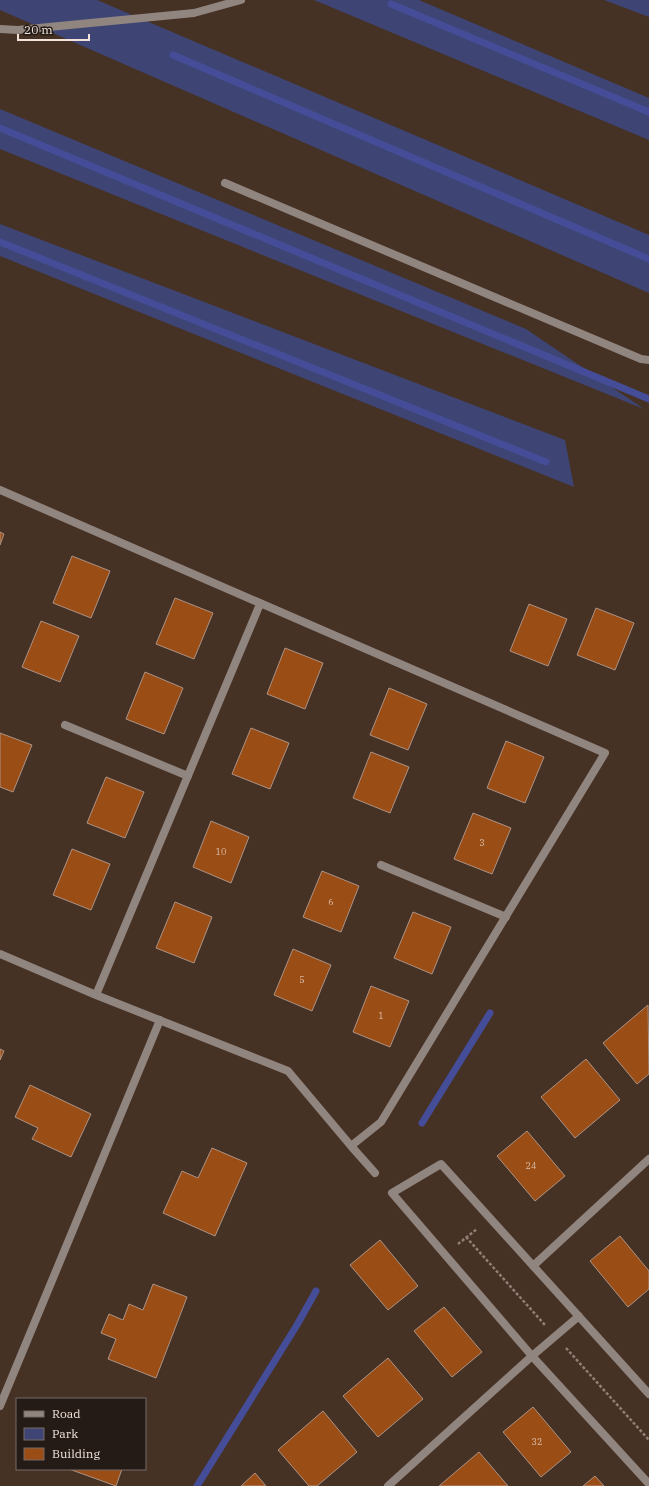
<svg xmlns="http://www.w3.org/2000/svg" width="649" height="1486" viewBox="0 0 649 1486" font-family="'IBM Plex Serif',serif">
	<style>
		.green { fill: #3e4574 }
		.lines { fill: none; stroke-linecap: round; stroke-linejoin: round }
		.stream { stroke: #454d98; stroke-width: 7 }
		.building { fill: #9a4d15; stroke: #ad9385 }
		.path { stroke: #917f75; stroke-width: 2.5; stroke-dasharray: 3 2; stroke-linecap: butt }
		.lane { stroke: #90857f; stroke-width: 8 }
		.street { stroke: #90857f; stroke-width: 8 }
		.labels { text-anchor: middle; stroke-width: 3; stroke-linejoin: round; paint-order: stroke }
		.number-label { font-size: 9px; fill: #dcbeaa }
	</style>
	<rect width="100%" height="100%" fill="#463125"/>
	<path class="green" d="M0,0H97L649,235V293L0,10Z
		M314,0H419L649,98V140Z
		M604,0H649V17Z
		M0,109L526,329L644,409L0,149Z
		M0,224L565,440L574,487L0,256Z"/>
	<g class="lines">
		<path class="stream" d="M391,4L649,112
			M173,55L649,259
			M0,128L649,399
			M0,242L546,462
			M422,1123L490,1013
			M197,1486L297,1325L316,1291"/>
	</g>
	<path class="building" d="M0,532L4,534L0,545Z
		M72,556L110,571L91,618L53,603Z
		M175,598L213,613L194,659L156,644Z
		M529,604L567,619L548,666L510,651Z
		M596,608L634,623L615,670L577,655Z
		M41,621L79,636L60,682L22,667Z
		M285,648L323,663L305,709L267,694Z
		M145,672L183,688L164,734L126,719Z
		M389,688L427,704L408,750L370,735Z
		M251,728L289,743L270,789L232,774Z
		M0,733L32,745L13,792L0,787Z
		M506,741L544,757L525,803L487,788Z
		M371,752L409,767L390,813L353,798Z
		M106,777L144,792L125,838L87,823Z
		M473,813L511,828L492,874L454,859Z
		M211,821L249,837L231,883L193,867Z
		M72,849L110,864L91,910L53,895Z
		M322,871L359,886L341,932L303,917Z
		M175,902L212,917L194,963L156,948Z
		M413,912L451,927L432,974L394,958Z
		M293,949L331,965L312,1011L274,995Z
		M371,986L409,1001L390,1047L353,1032Z
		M648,1005L649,1074L637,1084L603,1043Z
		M0,1049L4,1051L0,1060Z
		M586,1059L620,1100L575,1138L541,1097Z
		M30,1085L91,1114L71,1157L32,1139L38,1128L15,1117Z
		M527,1131L565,1176L535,1201L497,1156Z
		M212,1148L247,1163L215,1236L163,1213L182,1171L198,1178Z
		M620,1236L649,1271V1289L628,1307L590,1261Z
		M380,1240L418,1286L388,1310L350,1265Z
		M153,1284L187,1297L156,1378L108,1359L116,1339L101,1333L109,1314L123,1320L129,1304L143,1310Z
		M444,1307L482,1352L452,1377L414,1331Z
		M388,1358L423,1399L378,1437L343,1396Z
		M533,1407L571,1452L541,1477L503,1432Z
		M323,1411L357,1452L317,1486H309L278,1450Z
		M479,1452L508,1486H439Z
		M69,1469H122L116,1486Z
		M255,1473L266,1486H241Z
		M595,1476L604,1486H583Z"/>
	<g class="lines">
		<path class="path" d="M466,1237L545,1325
			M458,1244L477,1229
			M566,1348L649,1440"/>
		<path class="lane" d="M225,183L641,359L649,360
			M65,725L188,776
			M381,865L506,917"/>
		<path class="street" d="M0,29L18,30L194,13L241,0
			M0,490L605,753L381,1122L351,1146
			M0,954L96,995L288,1071L351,1146L375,1173
			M96,995L260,604
			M533,1266L649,1159
			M649,1394L441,1164L392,1193L532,1356L649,1484
			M0,1406L160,1020
			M388,1486L532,1356L579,1316"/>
	</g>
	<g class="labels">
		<g class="number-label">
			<text x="482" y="846">3</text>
			<text x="221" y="855">10</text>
			<text x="331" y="905">6</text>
			<text x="302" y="983">5</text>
			<text x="381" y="1019">1</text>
			<text x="531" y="1169">24</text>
			<text x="537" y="1445">32</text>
		</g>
	</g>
	<rect x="16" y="1398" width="130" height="72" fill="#251b16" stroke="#776b65"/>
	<rect x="24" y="1411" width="20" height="6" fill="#90857f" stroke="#776b65"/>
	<text x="52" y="1418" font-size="12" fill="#f2e4dc">Road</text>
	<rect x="24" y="1428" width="20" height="12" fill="#3e4574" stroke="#776b65"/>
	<text x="52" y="1438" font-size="12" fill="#f2e4dc">Park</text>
	<rect x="24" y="1448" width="20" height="12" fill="#9a4d15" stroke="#776b65"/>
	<text x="52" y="1458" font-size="12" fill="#f2e4dc">Building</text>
	<path d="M18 34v6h71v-6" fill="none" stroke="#f2e4dc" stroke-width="2"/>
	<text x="24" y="34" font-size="12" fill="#f2e4dc" stroke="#251b16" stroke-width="3" paint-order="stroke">20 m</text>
</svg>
